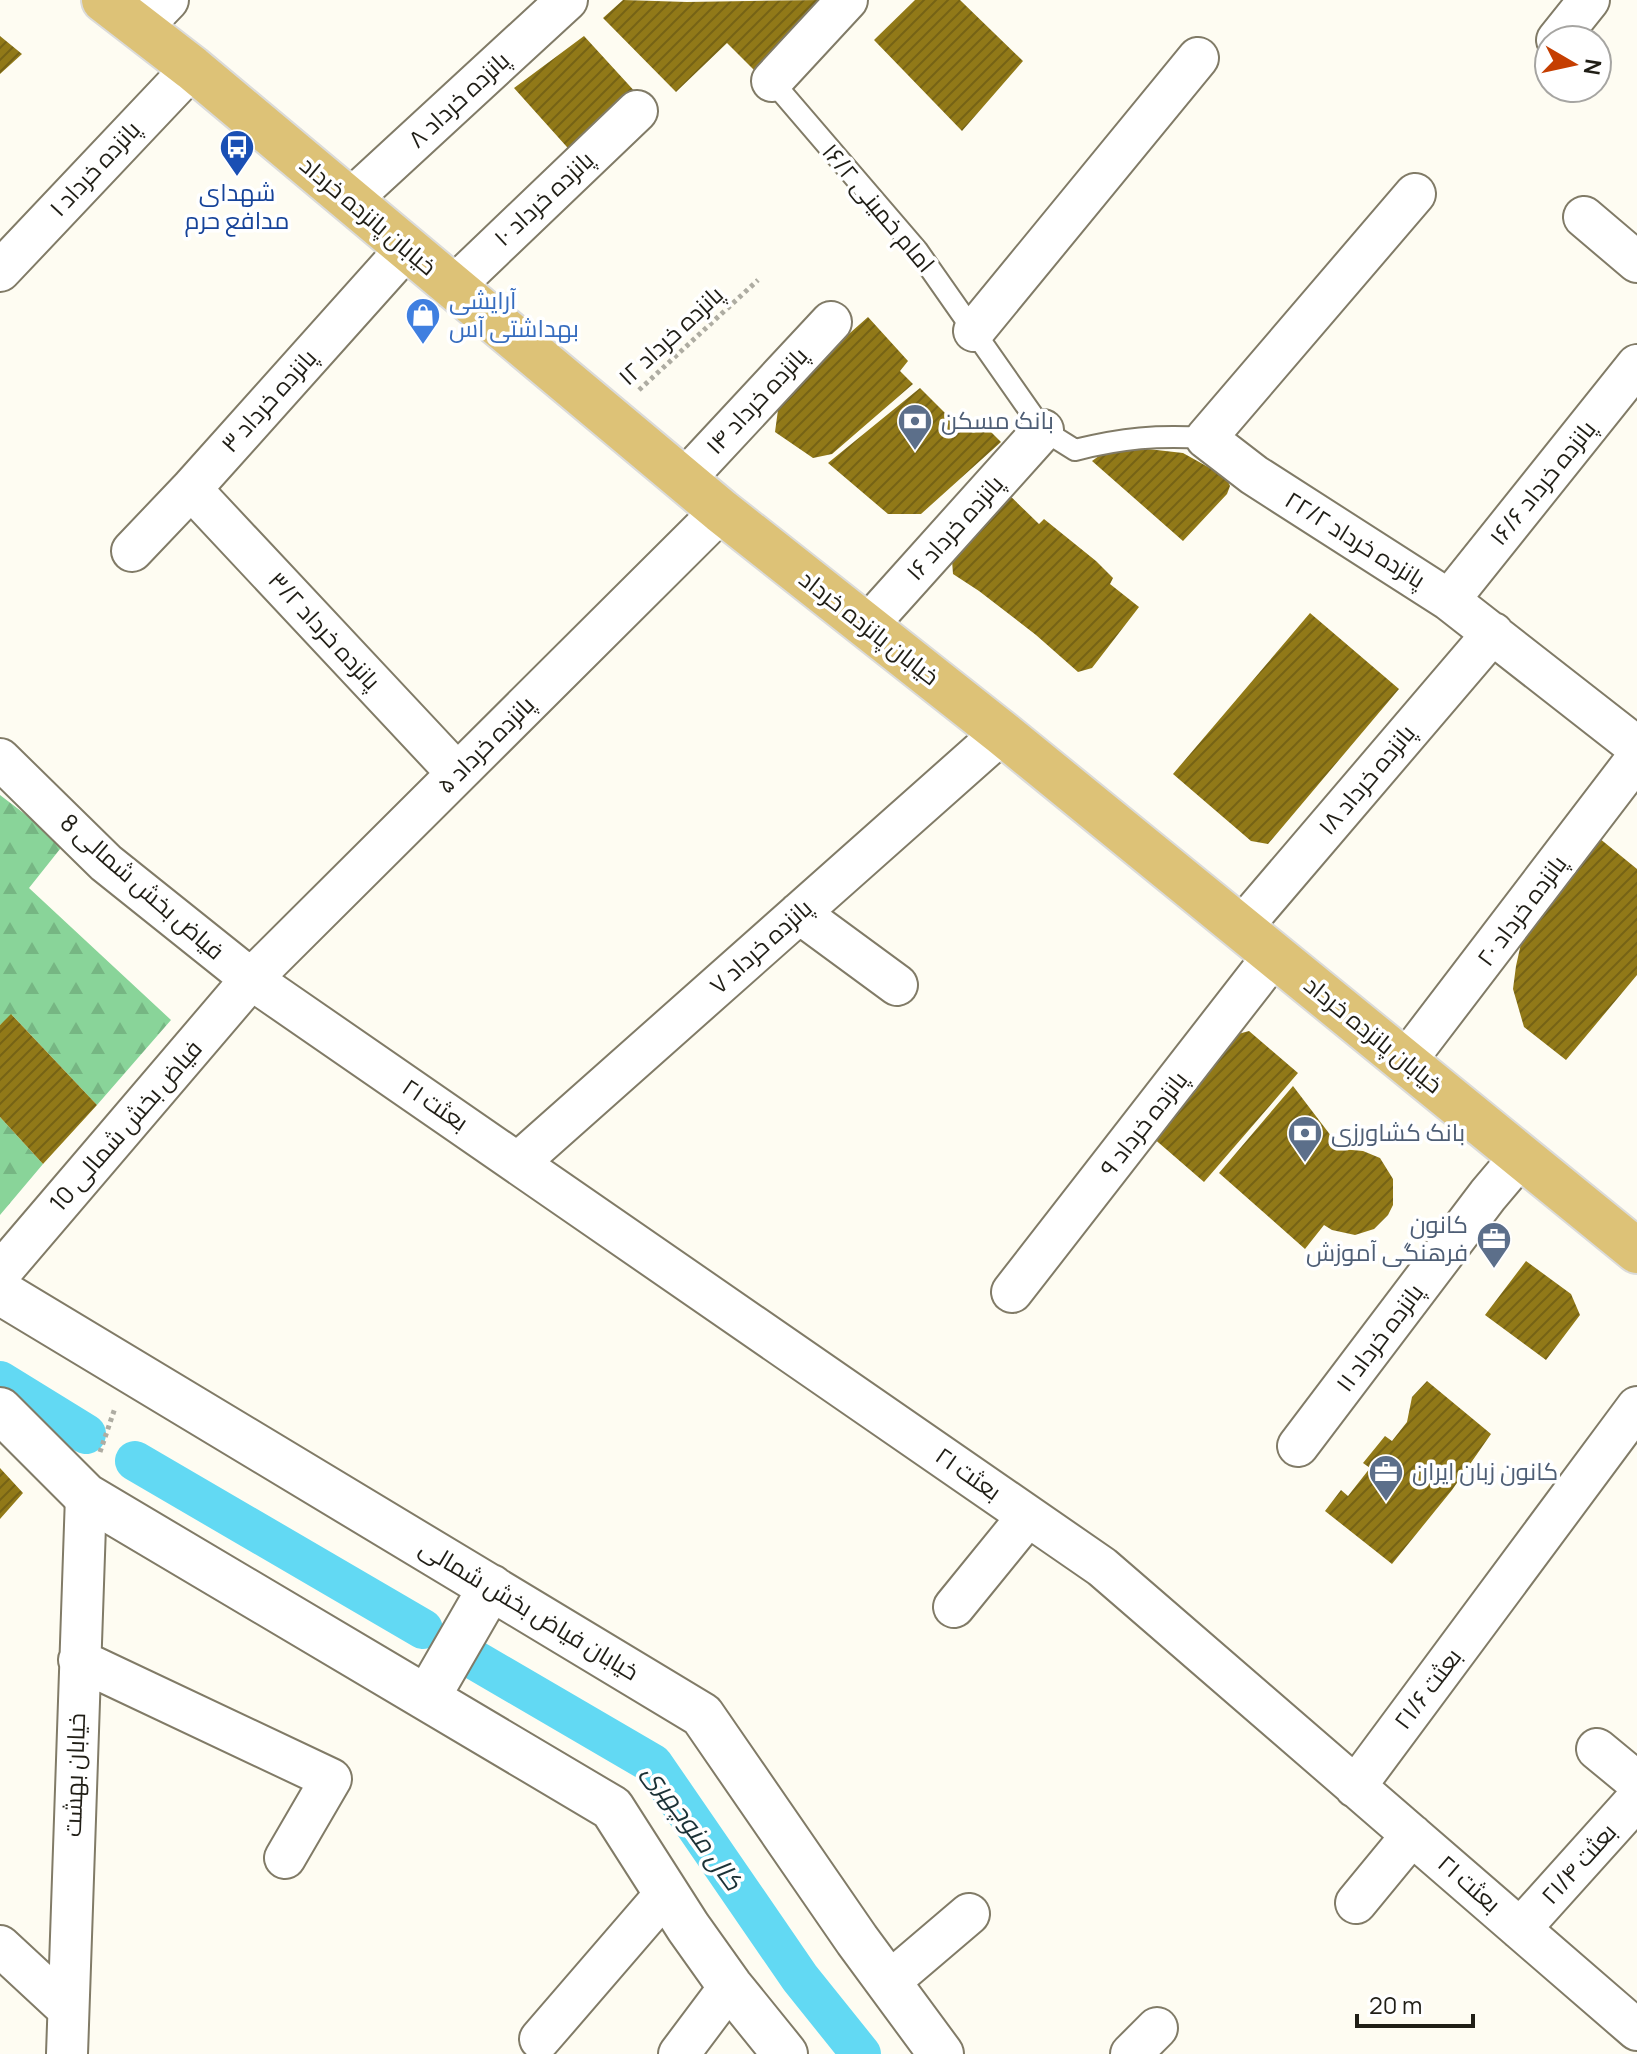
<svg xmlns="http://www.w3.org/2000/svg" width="1637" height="2054" viewBox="0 0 1637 2054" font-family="Manrope,Cairo,sans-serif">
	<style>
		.forest { fill: url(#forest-firs) }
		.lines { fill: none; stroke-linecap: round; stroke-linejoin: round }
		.canal { stroke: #62d9f3; stroke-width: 40 }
		.building { fill: url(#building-hatch) }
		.service-casing { stroke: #817b67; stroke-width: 24 }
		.minor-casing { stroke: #817b67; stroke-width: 44 }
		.tertiary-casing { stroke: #817b67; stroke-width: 48 }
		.primary-casing { stroke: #dbdbda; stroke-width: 48 }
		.path { stroke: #aeaca2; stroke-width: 5; stroke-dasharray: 4 4; stroke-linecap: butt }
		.service { stroke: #fff; stroke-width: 20 }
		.minor { stroke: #fff; stroke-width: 40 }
		.tertiary { stroke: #fff; stroke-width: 44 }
		.primary { stroke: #ddc277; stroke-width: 44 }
		.labels { text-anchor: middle; stroke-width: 7; stroke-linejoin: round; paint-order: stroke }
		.street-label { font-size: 24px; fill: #201e16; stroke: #fff }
		.transit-label { font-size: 24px; fill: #164399; stroke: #fff }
		.shop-label { font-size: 24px; fill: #366cbe; stroke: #fff; text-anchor: start }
		.service-label { font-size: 24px; fill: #4e5e75; stroke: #fff; text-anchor: start }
		.water-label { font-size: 26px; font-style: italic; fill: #1c3237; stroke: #fff }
	</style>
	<defs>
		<pattern id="forest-firs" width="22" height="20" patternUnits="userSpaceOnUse" patternTransform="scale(2)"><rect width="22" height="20" fill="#89d499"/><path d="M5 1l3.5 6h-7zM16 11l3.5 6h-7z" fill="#76b683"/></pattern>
		<pattern id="building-hatch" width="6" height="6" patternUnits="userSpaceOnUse" patternTransform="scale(2)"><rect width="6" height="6" fill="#917918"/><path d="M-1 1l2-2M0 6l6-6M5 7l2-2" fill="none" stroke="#766315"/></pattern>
	</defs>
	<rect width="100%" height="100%" fill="#fefcf2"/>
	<path class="forest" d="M0,795L64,844L29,888L171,1020L97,1105L12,1015L0,1025Z
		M0,1117L43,1164L0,1215Z"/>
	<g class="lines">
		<path class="canal" d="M0,1381L86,1434
			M135,1461L423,1629
			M473,1659L653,1764L800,1978L861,2054"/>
	</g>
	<path class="building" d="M623,0L687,2L819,0L754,70L727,43L676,92L603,18Z
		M915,0H960L1023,61L962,131L874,40Z
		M0,36L22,54L0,74Z
		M584,36L638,95L575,156L514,88Z
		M868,317L908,361L900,371L913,384L832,454L813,458L775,432L780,395Z
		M920,388L962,430L976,417L1001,442L921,514H888L828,463Z
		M1130,447L1183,453L1226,477L1230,486L1227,494L1183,541L1092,461L1103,453Z
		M1005,491L1039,524L1044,519L1096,561L1113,578L1110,584L1139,607L1092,668L1078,672L1036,635L979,591L953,574L951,547Z
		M1310,613L1399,689L1268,844L1251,841L1173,774Z
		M1599,838L1637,869V975L1566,1060L1524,1027L1513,989L1516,966L1522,939Z
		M11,1014L97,1105L43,1164L0,1117V1025Z
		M1249,1031L1298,1073L1204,1182L1144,1130L1213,1041Z
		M1293,1086L1341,1149L1363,1151L1380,1158L1393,1179V1205L1388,1215L1374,1229L1355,1235L1332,1230L1324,1225L1305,1249L1219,1173Z
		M1526,1261L1571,1294L1580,1315L1546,1360L1485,1315Z
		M1427,1381L1491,1434L1452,1490L1392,1564L1325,1511L1341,1490L1348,1496L1370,1468L1363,1463L1385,1436L1392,1441L1407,1422L1412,1397Z
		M0,1468L23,1493L0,1519Z"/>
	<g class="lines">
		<g class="service-casing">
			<path id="service" d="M772,81L917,250L1043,430L1075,450C1123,438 1157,435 1206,438"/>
		</g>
		<g class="minor-casing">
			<path id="minor" d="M140,29L168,0
				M1557,40L1589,0
				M772,81L847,0
				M1415,194L1206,438L1254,475L1449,600L1637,747
				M350,200L567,0
				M1584,217L1637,262
				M0,271L192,68
				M452,288L637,111
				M974,331L1198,58
				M684,480L831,322
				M191,489L457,773
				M132,551L191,489L406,249
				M1449,600L1637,365
				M867,626L1043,430
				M0,759L106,863L251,979L1102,1567L1637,2030
				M799,913L897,985
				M1241,928L1493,633
				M1405,1062L1637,758
				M519,1162L1002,733
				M0,1273L251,979L721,511
				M1012,1292L1274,955
				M1298,1446L1488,1195L1521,1156
				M954,1607L1028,1516
				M79,1660L331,1779L285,1858
				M1597,1749L1637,1782
				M1355,1787L1637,1407
				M1356,1903L1412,1835
				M1520,1929L1637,1799
				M0,1946L68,2009
				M888,1983L969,1914
				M540,2039L666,1893
				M67,2054L86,1496
				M679,2054L730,1986
				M1131,2054L1157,2028"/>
		</g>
		<g class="tertiary-casing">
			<path id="tertiary" d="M0,1292L702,1715L857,1940L941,2054
				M0,1410L86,1496L612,1808L688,1927L730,1986L785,2054
				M427,1698L491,1587"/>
		</g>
		<g class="primary-casing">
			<path id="primary" d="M104,0L192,68L721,511L1002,733L1637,1251"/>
		</g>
		<path class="path" d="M639,390L758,280
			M100,1452L115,1408"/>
		<use href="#service" class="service"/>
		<use href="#minor" class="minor"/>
		<use href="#tertiary" class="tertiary"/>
		<use href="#primary" class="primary"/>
	</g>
	<defs>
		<g id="bus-pin" transform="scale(1.8)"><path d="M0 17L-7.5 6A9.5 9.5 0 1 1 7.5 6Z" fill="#1a4fb4" stroke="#fff"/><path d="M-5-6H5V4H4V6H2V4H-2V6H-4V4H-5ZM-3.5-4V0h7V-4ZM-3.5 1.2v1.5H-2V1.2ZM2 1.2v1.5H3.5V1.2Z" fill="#fff"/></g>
		<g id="shop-pin" transform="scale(1.8)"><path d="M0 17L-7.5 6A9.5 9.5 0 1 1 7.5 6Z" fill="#3f7fe0" stroke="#fff"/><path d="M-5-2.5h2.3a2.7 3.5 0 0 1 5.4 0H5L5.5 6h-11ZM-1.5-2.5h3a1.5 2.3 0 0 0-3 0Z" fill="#fff"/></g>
		<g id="bank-pin" transform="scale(1.8)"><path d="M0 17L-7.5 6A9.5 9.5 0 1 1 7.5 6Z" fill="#5c6f8a" stroke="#fff"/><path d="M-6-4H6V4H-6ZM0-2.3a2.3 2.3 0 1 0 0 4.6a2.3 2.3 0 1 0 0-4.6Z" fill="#fff"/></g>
		<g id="office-pin" transform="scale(1.8)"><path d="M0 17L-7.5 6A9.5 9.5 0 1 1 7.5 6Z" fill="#5c6f8a" stroke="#fff"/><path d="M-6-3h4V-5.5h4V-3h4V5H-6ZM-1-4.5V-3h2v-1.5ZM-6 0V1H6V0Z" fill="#fff"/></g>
	</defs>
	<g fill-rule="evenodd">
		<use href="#bus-pin" x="237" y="147"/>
		<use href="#shop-pin" x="423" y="315"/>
		<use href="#bank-pin" x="915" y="421"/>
		<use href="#bank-pin" x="1305" y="1133"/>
		<use href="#office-pin" x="1494" y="1239"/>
		<use href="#office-pin" x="1386" y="1472"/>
	</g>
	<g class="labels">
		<g class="street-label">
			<text transform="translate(459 100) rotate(-43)" y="8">پانزده خرداد ۸</text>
			<text transform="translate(95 169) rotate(-47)" y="8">پانزده خرداد ۱</text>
			<text transform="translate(544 199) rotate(-43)" y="8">پانزده خرداد ۱۰</text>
			<text transform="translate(878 208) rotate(50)" y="8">امام خمینی ۱۶/۲</text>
			<text transform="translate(368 216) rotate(40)" y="8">خیابان پانزده خرداد</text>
			<text transform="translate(671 336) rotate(-43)" y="8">پانزده خرداد ۱۲</text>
			<text transform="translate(269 401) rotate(-48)" y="8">پانزده خرداد ۳</text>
			<text transform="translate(757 401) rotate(-47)" y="8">پانزده خرداد ۱۴</text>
			<text transform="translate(1543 483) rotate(-51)" y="8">پانزده خرداد ۱۶/۶</text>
			<text transform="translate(955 528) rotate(-48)" y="8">پانزده خرداد ۱۶</text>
			<text transform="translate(1355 540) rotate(32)" y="8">پانزده خرداد ۲۲/۲</text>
			<text transform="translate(869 628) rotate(38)" y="8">خیابان پانزده خرداد</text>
			<text transform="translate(324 631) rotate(47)" y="8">پانزده خرداد ۳/۲</text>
			<text transform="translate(486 745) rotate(-45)" y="8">پانزده خرداد ۵</text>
			<text transform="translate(1367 780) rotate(-50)" y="8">پانزده خرداد ۱۸</text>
			<text transform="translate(142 887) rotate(41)" y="8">فیاض بخش شمالی 8</text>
			<text transform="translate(1522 911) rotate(-53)" y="8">پانزده خرداد ۲۰</text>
			<text transform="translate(761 947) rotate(-42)" y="8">پانزده خرداد ۷</text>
			<text transform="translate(1373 1035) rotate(39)" y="8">خیابان پانزده خرداد</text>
			<text transform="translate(435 1105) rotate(34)" y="8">بعثت ۲۱</text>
			<text transform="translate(1144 1124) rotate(-52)" y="8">پانزده خرداد ۹</text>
			<text transform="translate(126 1126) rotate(-49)" y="8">فیاض بخش شمالی 10</text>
			<text transform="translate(1380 1338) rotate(-53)" y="8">پانزده خرداد ۱۱</text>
			<text transform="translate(968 1474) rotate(35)" y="8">بعثت ۲۱</text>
			<text transform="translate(529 1610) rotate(31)" y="8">خیابان فیاض بخش شمالی</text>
			<text transform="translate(1428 1689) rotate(-53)" y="8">بعثت ۲۱/۶</text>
			<text transform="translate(75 1775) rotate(-88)" y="8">خیابان بهشت</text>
			<text transform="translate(1579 1864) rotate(-48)" y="8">بعثت ۲۱/۴</text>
			<text transform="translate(1469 1884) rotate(41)" y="8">بعثت ۲۱</text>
		</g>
		<g class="transit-label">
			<text x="237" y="201">شهدای<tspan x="237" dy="28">مدافع حرم</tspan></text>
		</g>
		<g class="shop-label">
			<text x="449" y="309">آرایشی<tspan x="449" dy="28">بهداشتی آس</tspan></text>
		</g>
		<g class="service-label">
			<text x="941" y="429">بانک مسکن</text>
			<text x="1331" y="1141">بانک کشاورزی</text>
			<text x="1468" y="1233" text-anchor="end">کانون<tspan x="1468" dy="28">فرهنگی آموزش</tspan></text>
			<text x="1412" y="1480">کانون زبان ایران</text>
		</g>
		<g class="water-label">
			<text transform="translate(693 1827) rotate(54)" y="9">کال منوچهری</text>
		</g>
	</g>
	<g transform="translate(1573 64) rotate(99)"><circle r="38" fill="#ffffff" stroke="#a6a5a2" stroke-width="2"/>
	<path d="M0-6L14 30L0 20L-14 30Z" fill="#c53e01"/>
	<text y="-12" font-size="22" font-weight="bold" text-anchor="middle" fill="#201e16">N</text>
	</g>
	<path d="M1357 2014v12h116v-12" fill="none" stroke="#201e16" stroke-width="4"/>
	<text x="1369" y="2014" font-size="24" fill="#201e16" stroke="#ffffff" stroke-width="6" paint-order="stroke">20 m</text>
</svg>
